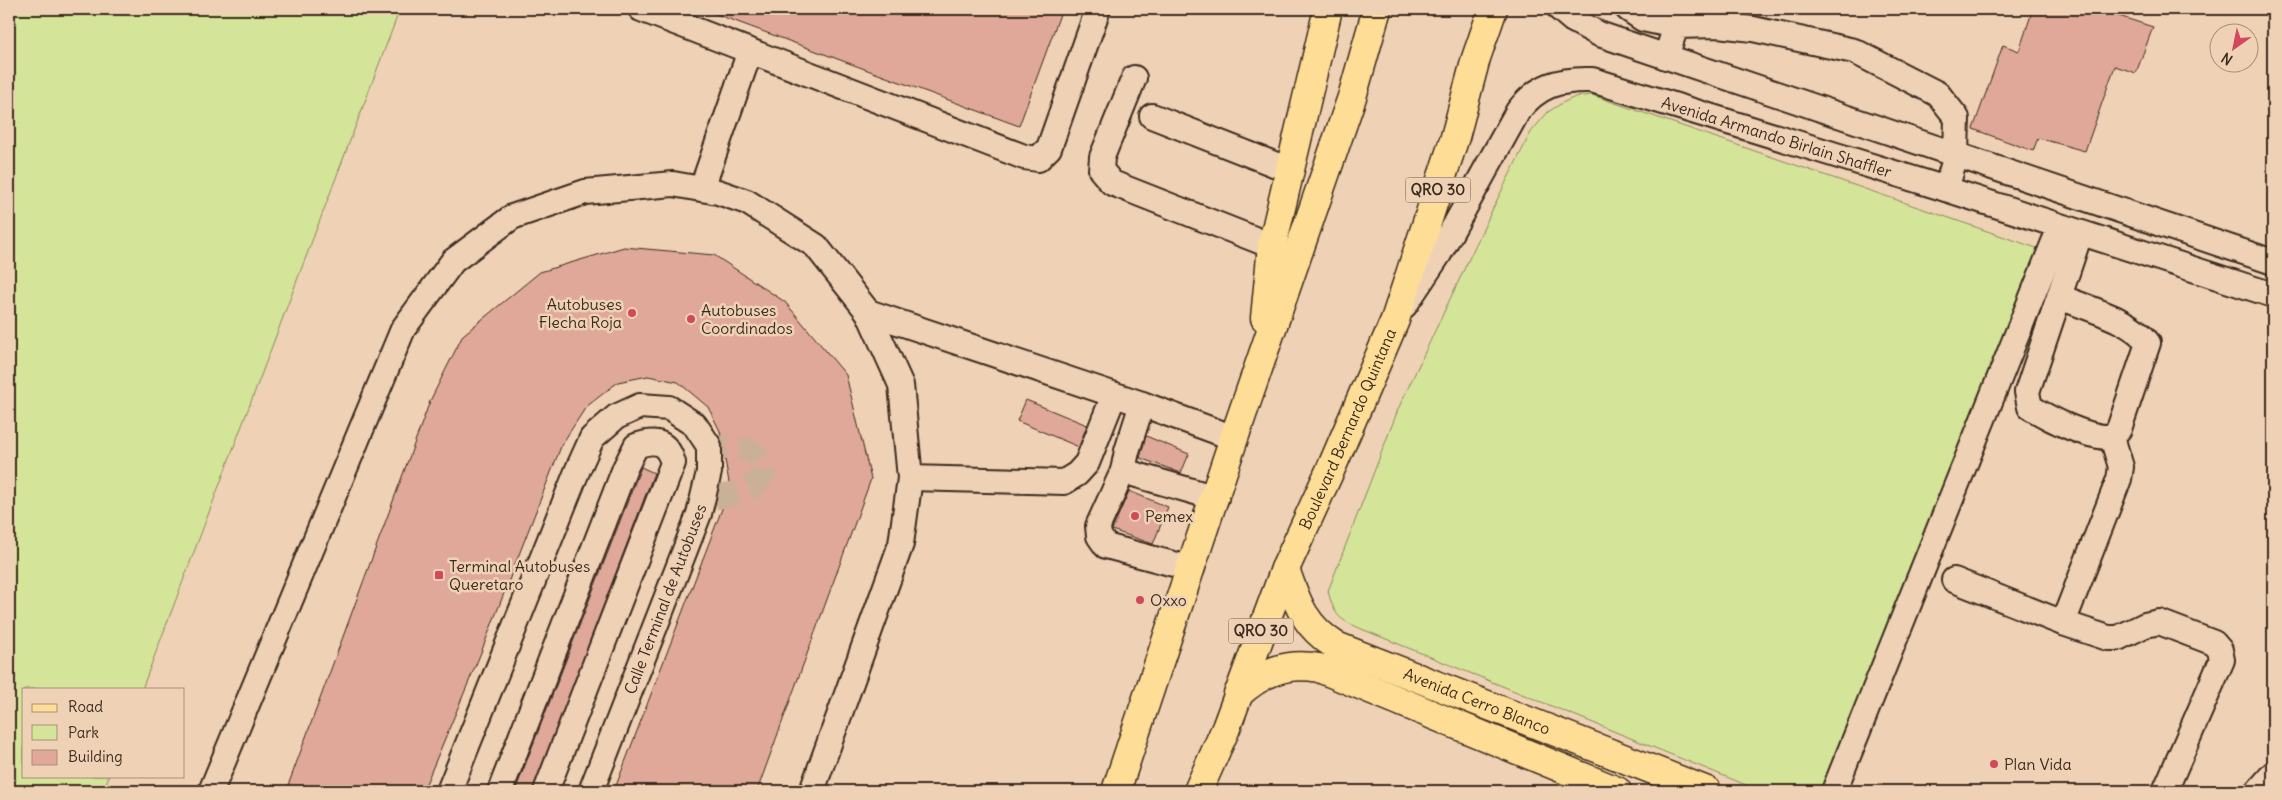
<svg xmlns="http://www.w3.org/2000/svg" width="2282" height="800" viewBox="0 0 2282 800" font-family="Delius,sans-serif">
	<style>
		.green { fill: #d4e498; stroke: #88875b }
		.building { fill: #dfa898; stroke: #3b2a1e }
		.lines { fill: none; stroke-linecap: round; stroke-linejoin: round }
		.minor-tunnel { stroke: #cbb098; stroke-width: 24; stroke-dasharray: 24 12; stroke-linecap: butt }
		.minor-casing { stroke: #3b2a1e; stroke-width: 28 }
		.major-casing { stroke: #3b2a1e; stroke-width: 31 }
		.highway-casing { stroke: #3b2a1e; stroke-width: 31 }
		.minor { stroke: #efd2b6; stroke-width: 24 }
		.major { stroke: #fedd96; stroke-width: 28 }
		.highway { stroke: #fedd96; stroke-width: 28 }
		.poi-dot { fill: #d1495b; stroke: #efd2b6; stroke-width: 2 }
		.labels { text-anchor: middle; stroke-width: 5; stroke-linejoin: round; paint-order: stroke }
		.shield { fill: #efd2b6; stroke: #715c4c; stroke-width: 1 }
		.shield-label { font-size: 15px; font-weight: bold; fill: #3b2a1e }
		.street-label { font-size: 16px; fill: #3b2a1e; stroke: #efd2b6 }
		.poi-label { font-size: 16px; fill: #3b2a1e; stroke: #efd2b6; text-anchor: start }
	</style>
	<rect width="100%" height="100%" fill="#efd2b6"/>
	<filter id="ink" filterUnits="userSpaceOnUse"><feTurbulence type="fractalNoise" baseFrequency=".02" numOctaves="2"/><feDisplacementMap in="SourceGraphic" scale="10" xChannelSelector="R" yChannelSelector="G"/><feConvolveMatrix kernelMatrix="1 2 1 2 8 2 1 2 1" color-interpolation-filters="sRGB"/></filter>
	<g filter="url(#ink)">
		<path class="green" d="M9,9H400L142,689H24V776H109L103,791H9Z
			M1592,95L2051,253L1820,791H1761L1364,630C1339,619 1335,618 1328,591L1399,407L1495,204L1531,132L1548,112L1562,103L1575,97Z"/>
		<path class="building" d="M706,9H1062L1019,126L705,10Z
			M2033,9H2097L2153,27L2136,73L2115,66L2085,151L2038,138L2033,151L1973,129L2003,45L2019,51Z
			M624,247L714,255L785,302L846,375L871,479L757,791H614L730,488L720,431L708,407L678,382L648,376L618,382L586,407L562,444L480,655L423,791H286L430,401L463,335L540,272Z
			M1026,400L1087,425L1079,447L1017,421Z
			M1146,436L1189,454L1181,473L1140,458Z
			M641,467L654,473L533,791H515Z
			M1129,491L1168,507L1153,544L1112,530Z"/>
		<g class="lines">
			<path class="minor-tunnel" d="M714,498C737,491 750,495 764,473C756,442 742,451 717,447"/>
			<g class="minor-casing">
				<g id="minor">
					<path d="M641,9L1024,157L1038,159L1049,148L1098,9"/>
					<path d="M1560,9L1573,20L1599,34L2273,262"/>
					<path d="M1628,9L1643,19L1676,26L1681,9"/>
					<path d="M1666,57L1676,26L1718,25L1753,29L1854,51L1938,94L1957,118L1956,156L1946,189"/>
					<path d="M1134,78L1102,157L1101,170L1112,183L1272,246"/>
					<path d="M1152,116L1289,170"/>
					<path d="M702,188L750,51"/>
					<path d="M2060,297C2086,308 2133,320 2148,343L2119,429L2112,437C2089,439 2050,419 2030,407L2027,392L2080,234"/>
					<path id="s1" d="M1405,305L1439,254L1518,111C1538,85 1559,79 1592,80L1946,189L2273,295"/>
					<path d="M868,312L1142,404"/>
					<path d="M1123,471L1098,526L1099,536L1106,546L1192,569"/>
					<path d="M910,478L1064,482L1077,474L1087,463L1114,395"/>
					<path d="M1216,498L1123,471L1127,451L1142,404L1234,438"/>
					<path d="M1954,580L2063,623L2119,479L2121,467L2112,437"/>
					<path d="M2063,623L2108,638H2118L2145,625L2159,622L2214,643L2220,650L2222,660L2165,791"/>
					<path d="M211,791L403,329L453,261L512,217L585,192L673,184L718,192L747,202L816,246L868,312L901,385L910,478L901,544L812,791"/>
					<path d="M449,791L578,469L592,438L616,417L640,406L669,408L695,425L709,446V472L699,514L591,791"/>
					<path d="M500,791L625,468L636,446C655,439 667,441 673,463L546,791"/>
					<path d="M1834,791L2060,227"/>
					<path d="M2258,791L2273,774"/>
				</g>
			</g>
			<g class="major-casing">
				<g id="major">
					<path id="s2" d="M1285,569C1297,603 1304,626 1336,646L1707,791"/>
					<path d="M1238,694C1263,672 1286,662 1319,668L1617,791"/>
				</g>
			</g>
			<g class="highway-casing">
				<g id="highway">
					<path d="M1265,318L1272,246L1328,9"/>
					<path d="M1116,791L1234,438L1352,97L1377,9"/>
					<path id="s3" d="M1198,791L1226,728L1285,569L1333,464L1395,320L1455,137L1476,58L1493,9"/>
				</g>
			</g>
			<use href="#minor" class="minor"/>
			<use href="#major" class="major"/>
			<use href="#highway" class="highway"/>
		</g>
	</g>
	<g class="poi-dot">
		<circle cx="632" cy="313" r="5"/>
		<circle cx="691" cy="319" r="5"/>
		<circle cx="1135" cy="516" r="5"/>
		<rect x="434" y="570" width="10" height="10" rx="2.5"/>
		<circle cx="1140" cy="600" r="5"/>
		<circle cx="1994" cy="764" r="5"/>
	</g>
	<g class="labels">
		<g class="shield">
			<rect x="1405.5" y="177.5" width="65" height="25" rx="4"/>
			<rect x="1228.5" y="618.5" width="65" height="25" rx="4"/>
		</g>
		<g class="shield-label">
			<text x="1438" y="195">QRO 30</text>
			<text x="1261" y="636">QRO 30</text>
		</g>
		<g class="street-label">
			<text dy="6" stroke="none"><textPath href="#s1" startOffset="502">Avenida Armando Birlain Shaffler</textPath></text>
			<text dy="6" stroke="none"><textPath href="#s3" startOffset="392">Boulevard Bernardo Quintana</textPath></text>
			<text transform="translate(665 599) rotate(-69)" y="6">Calle Terminal de Autobuses</text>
			<text dy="6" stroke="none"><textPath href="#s2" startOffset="246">Avenida Cerro Blanco</textPath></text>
		</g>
		<g class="poi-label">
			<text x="622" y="310" text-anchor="end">Autobuses<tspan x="622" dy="18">Flecha Roja</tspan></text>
			<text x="701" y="316">Autobuses<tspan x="701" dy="18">Coordinados</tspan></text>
			<text x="1145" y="522">Pemex</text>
			<text x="449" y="572">Terminal Autobuses<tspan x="449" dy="18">Queretaro</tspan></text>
			<text x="1150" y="606">Oxxo</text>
			<text x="2004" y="770">Plan Vida</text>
		</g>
	</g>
	<rect width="2282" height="800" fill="none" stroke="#efd2b6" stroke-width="30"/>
	<rect x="15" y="15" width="2252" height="770" fill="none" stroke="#3b2a1e" stroke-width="2" filter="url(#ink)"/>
	<rect x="22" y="688" width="162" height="90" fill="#efd2b6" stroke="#a78f79"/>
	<rect x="32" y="704" width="25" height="8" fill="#fedd96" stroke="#a78f79"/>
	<text x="68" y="712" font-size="15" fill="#3b2a1e">Road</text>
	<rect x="32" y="725" width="25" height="15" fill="#d4e498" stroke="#a78f79"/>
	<text x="68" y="738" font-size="15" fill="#3b2a1e">Park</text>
	<rect x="32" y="750" width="25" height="15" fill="#dfa898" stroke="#a78f79"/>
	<text x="68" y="762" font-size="15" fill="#3b2a1e">Building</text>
	<g transform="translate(2234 48) rotate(213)"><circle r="24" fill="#efd2b6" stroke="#a78f79"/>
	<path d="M0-4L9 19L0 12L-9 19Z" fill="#d1495b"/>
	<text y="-8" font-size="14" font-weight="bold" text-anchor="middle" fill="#3b2a1e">N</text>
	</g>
</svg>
